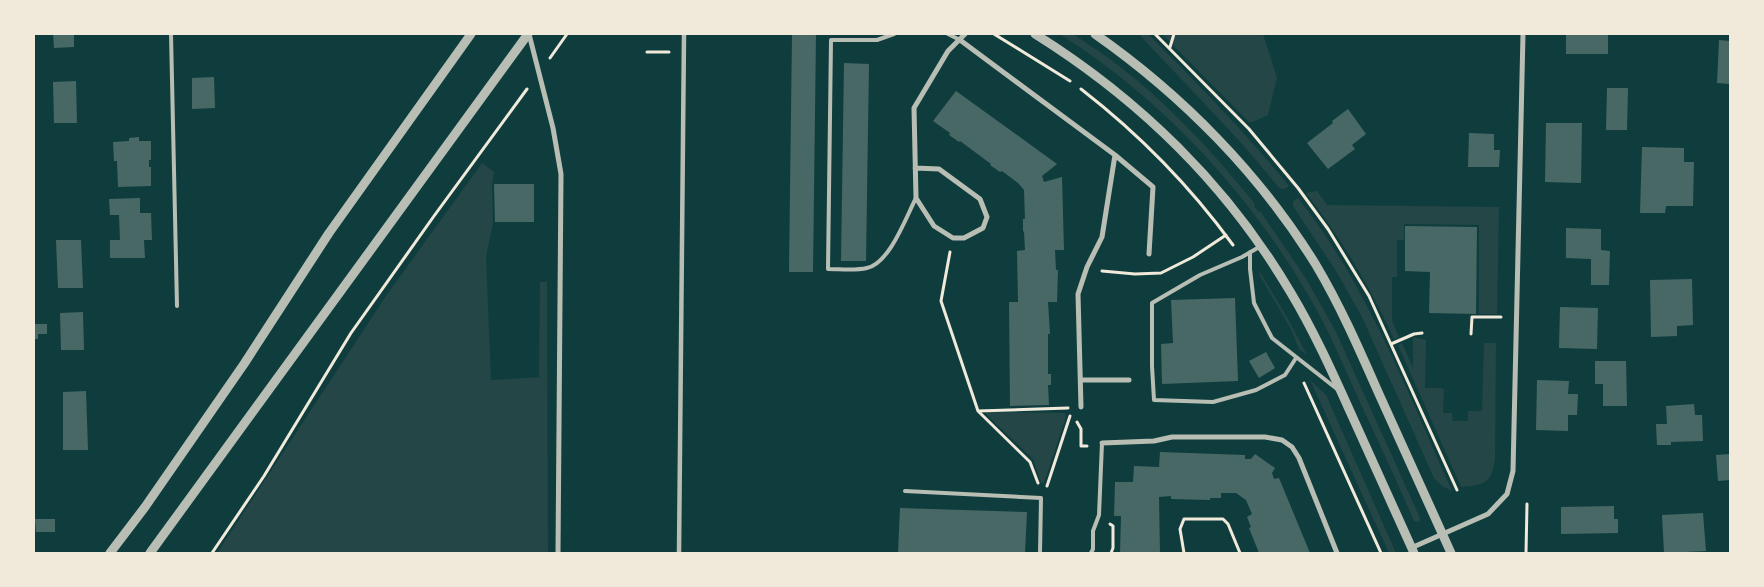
<svg xmlns="http://www.w3.org/2000/svg" width="1764" height="587" viewBox="0 0 1764 587" font-family="Rubik,sans-serif">
	<style>
		.green { fill: #244646 }
		.building { fill: #486865 }
		.lines { fill: none; stroke-linecap: round; stroke-linejoin: round }
		.path { stroke: #f1e9da; stroke-width: 3 }
		.service { stroke: #b8beb3; stroke-width: 4 }
		.pedestrian { stroke: #b8beb3; stroke-width: 4.5 }
		.minor { stroke: #b8beb3; stroke-width: 5 }
		.tertiary { stroke: #b8beb3; stroke-width: 9 }
	</style>
	<rect width="100%" height="100%" fill="#0f3d3e"/>
	<path class="green" d="M1060,34C1063,34 1068,33 1071,34C1079,36 1089,46 1097,50C1158,92 1209,147 1255,204L1254,206L1258,212L1260,211L1305,277L1336,332L1420,518L1419,522L1414,521C1398,484 1381,447 1364,411C1345,369 1328,327 1304,288C1243,186 1160,98 1060,34Z
		M1139,34H1148C1197,83 1245,132 1289,186L1284,189L1279,188C1236,133 1185,85 1139,34Z
		M1162,34H1263L1277,78L1268,115L1250,123Z
		M482,163L494,172L492,185L493,223L486,256L491,380L543,377H539L540,282H547L548,553H217L386,296Z
		M1317,191L1327,205L1499,207L1497,314H1479V225L1404,224V240H1397V277H1392V320L1399,338L1394,339C1370,287 1342,239 1306,193Z
		M1298,198C1367,285 1407,391 1452,491L1442,486L1434,478L1362,317L1336,271L1293,206V201Z
		M1260,272L1288,319L1307,355L1299,349L1291,329L1260,276Z
		M1413,337L1426,340L1425,388H1441L1444,390L1443,413H1452L1453,421H1468V411H1482L1484,343H1496L1495,458C1492,483 1485,485 1461,487L1398,345L1402,343L1413,368Z
		M1310,380L1326,395L1396,553H1389Z
		M987,412L1065,413L1066,417L1044,483H1041L1033,459L986,414Z"/>
	<path class="building" d="M53,34H74V47L54,48Z
		M792,34H816L813,272H789Z
		M1566,34H1608V54H1566Z
		M1719,40L1730,41V84L1717,83Z
		M844,63L869,64L866,261H841Z
		M214,77L215,108L192,109V78Z
		M76,81L77,123H54L53,82Z
		M1607,88H1628L1627,130H1606Z
		M956,91L1057,164L1042,176L1044,182L1062,177L1064,250H1055L1056,270H1058L1057,302H1048L1050,334H1048V374H1051V385H1048L1049,405L1010,406L1009,302H1018L1017,251L1025,250L1024,232L1023,231V219H1025L1024,190L1018,183L1002,171L1000,172L990,165L991,164L960,141L959,142L949,135L950,133L933,121Z
		M1348,109L1366,134L1352,145L1355,149L1328,169L1307,143L1333,123L1332,121Z
		M1546,123H1582L1581,183L1545,182Z
		M1469,133L1494,134V150H1500L1499,167H1468Z
		M139,137V141H151V160H149V167H151V186L118,187L117,161H114L113,142L129,141V138Z
		M1642,147L1684,148V162H1694L1693,206H1666L1665,213H1640Z
		M494,184H534V222H495Z
		M140,198V213H151L152,240H144L145,258H110V240H120L119,215H110L109,199Z
		M1405,226L1477,227L1476,314L1429,313L1430,272L1405,271Z
		M1566,228L1601,229V250L1610,251L1609,285H1591V259L1566,258Z
		M56,240H81L83,288H58Z
		M1692,279L1693,325L1677,326V336L1651,337L1650,280Z
		M1235,298L1238,381L1162,384L1161,344L1173,343L1171,300Z
		M1560,307L1598,308L1597,349L1559,348Z
		M83,312L84,350H61L60,313Z
		M34,324H47V334H38V339H34Z
		M1266,352L1275,368L1259,378L1249,361Z
		M1595,361H1626L1627,406H1603V384H1595Z
		M1537,380L1569,381L1568,394H1578L1577,415H1568V431L1536,430Z
		M86,391L88,450H63V392Z
		M1694,404L1695,415H1702L1703,441L1671,442V445H1657L1656,424H1667L1666,406Z
		M1160,452L1245,455V459H1251L1255,454L1275,468L1272,473L1274,479L1279,478L1310,553H1259L1249,528L1251,527L1247,517L1252,514L1246,500L1236,493H1221V498H1210V500L1171,499V496L1159,497L1160,553H1120L1121,516H1114L1115,482H1133L1134,466L1159,467Z
		M1730,454V480L1718,481L1716,455Z
		M1614,506V519H1618V533L1561,534V507Z
		M900,508L1027,512L1025,553H898Z
		M1703,513L1706,551L1664,553L1662,515Z
		M35,519H55V532H36Z"/>
	<g class="lines">
		<path class="path" d="M994,34L1070,81
			M1155,34L1249,129L1298,188L1328,229L1369,296L1457,490
			M1170,47L1174,34
			M647,52H669
			M550,58L567,34
			M1081,89C1139,134 1190,186 1233,245
			M950,252L941,301L978,411L1030,462L1038,483
			M1102,271L1135,274L1161,273L1193,257L1226,235
			M1471,334L1472,317H1501
			M1391,344L1414,334L1422,333
			M1304,383L1381,553
			M978,411L1068,408
			M1077,422L1081,429V446H1087
			M1047,486L1070,416
			M1110,524L1113,526V548L1111,553
			M212,553L264,476L351,333L434,216L527,89
			M1184,553L1180,529L1184,519H1223L1228,524L1240,553
			M1526,553L1527,504"/>
		<path class="service" d="M171,34L177,306
			M894,34L877,40H831L828,269C840,269 855,271 867,268C890,263 906,217 916,198
			M948,34L960,40
			M1261,246L1242,257L1200,275L1152,303V366L1154,400L1213,402L1256,390L1285,375L1296,358
			M1250,252V269L1254,303L1272,338L1337,389
			M905,491L1041,498L1040,553
			M1091,553L1093,549V531L1099,515L1102,443"/>
		<path class="pedestrian" d="M679,553L684,34"/>
		<path class="minor" d="M529,34L553,128L561,174L558,553
			M960,40L1115,155L1102,237L1087,267L1078,294L1081,407
			M1115,155L1153,187L1149,254
			M915,168L939,169L980,199L987,217L983,228L964,238H953L934,226L916,198L914,108L948,51L965,34
			M1081,380H1129
			M1102,443L1154,441L1172,437H1265L1282,440L1292,447L1299,458L1337,553
			M1411,548L1488,514L1507,494L1513,471L1523,34"/>
		<path class="tertiary" d="M1035,34C1139,99 1228,186 1291,293C1315,333 1334,376 1353,418C1373,463 1394,508 1414,553
			M1095,34C1182,95 1260,174 1316,265C1341,307 1360,351 1379,394C1403,447 1427,500 1451,553
			M110,553L145,507L244,364L329,233L471,34
			M150,553L528,34"/>
	</g>
	<rect width="1764" height="587" fill="none" stroke="#f1e9da" stroke-width="70"/>
</svg>
